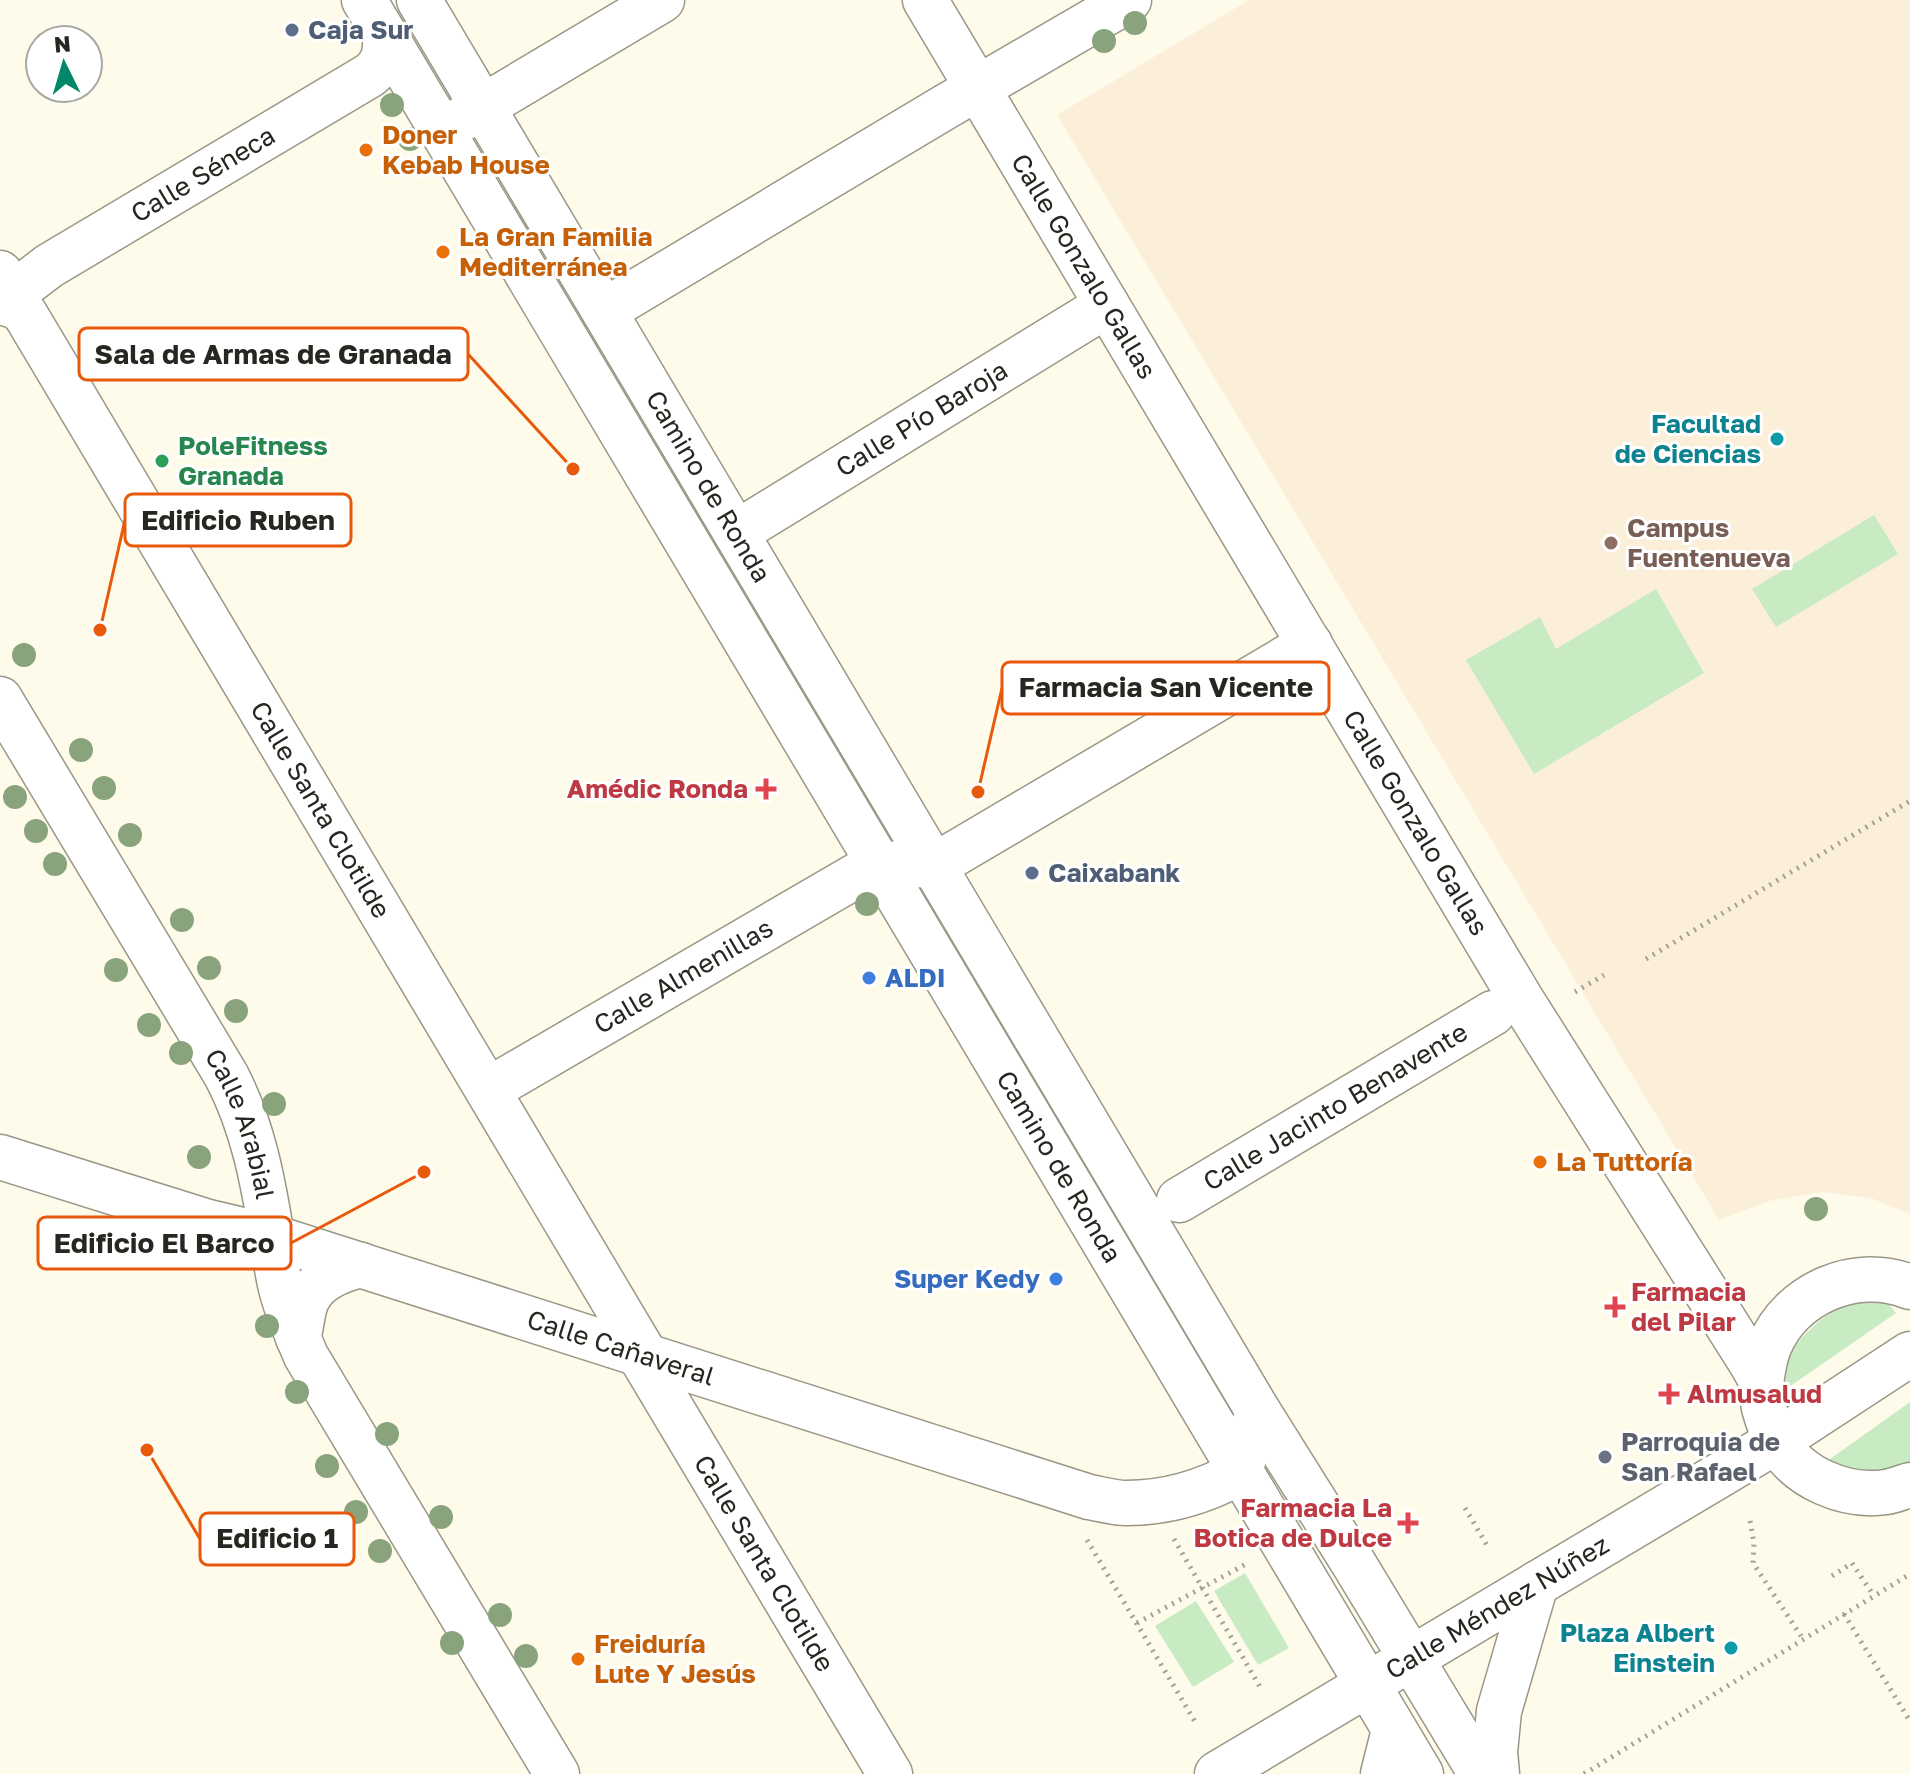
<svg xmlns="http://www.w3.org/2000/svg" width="1910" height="1774" viewBox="0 0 1910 1774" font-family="'Golos Text',sans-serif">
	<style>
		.education { fill: #fbefda }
		.green { fill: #c8ebc3 }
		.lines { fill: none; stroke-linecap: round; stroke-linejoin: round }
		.minor-casing { stroke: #9a9787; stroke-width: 47 }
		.major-casing { stroke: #9a9787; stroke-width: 47 }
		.path { stroke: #a3a094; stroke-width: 5; stroke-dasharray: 2 6; stroke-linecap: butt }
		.minor { stroke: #fff; stroke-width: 44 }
		.major { stroke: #fff; stroke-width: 44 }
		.tree { fill: #89a47d }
		.service-dot { fill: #5c6f8a; stroke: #fff; stroke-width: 3 }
		.food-dot { fill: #e8710a; stroke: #fff; stroke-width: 3 }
		.culture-dot { fill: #0f9aa8; stroke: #fff; stroke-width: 3 }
		.leisure-dot { fill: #2e9e5b; stroke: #fff; stroke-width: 3 }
		.education-dot { fill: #8d6e63; stroke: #fff; stroke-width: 3 }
		.health-dot { fill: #e0444e; stroke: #fff; stroke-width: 3 }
		.shop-dot { fill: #3f7fe0; stroke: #fff; stroke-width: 3 }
		.worship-dot { fill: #6b7280; stroke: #fff; stroke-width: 3 }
		.labels { text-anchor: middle; stroke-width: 6; stroke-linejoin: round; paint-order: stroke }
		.service-label { font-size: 26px; font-weight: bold; fill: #4e5e75; stroke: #fff; text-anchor: start }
		.food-label { font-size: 26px; font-weight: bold; fill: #c56008; stroke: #fff; text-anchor: start }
		.street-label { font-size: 26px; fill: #272620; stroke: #fff }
		.culture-label { font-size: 26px; font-weight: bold; fill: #0d838f; stroke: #fff; text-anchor: end }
		.leisure-label { font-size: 26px; font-weight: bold; fill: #27864d; stroke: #fff; text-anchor: start }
		.education-label { font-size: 26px; font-weight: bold; fill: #785e54; stroke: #fff; text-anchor: start }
		.health-label { font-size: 26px; font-weight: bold; fill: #be3a42; stroke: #fff; text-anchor: end }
		.shop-label { font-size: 26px; font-weight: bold; fill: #366cbe; stroke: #fff; text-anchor: start }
		.worship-label { font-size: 26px; font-weight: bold; fill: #5b616d; stroke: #fff; text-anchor: start }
		.leader { fill: none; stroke: #e8590c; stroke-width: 3 }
		.callout-dot { fill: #e8590c; stroke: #fff; stroke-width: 3 }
		.callout { fill: #fff; stroke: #e8590c; stroke-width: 3 }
		.callout-label { font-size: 28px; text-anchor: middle; font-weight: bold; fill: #272620 }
	</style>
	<rect width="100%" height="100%" fill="#fefbea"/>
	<path class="education" d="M1249,0H1910V1214L1871,1198L1823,1192L1769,1201L1719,1220L1057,115Z"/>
	<path class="green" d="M1874,515L1898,554L1776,627L1752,589Z
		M1656,589L1704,673L1534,774L1466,660L1540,617L1556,649Z
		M1863,1300L1888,1303L1896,1313L1789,1387C1787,1383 1784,1379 1784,1375C1783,1350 1818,1319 1838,1309C1846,1305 1855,1303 1863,1300Z
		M1910,1402V1468L1889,1475L1835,1469L1830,1459Z
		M1245,1573L1289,1648L1258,1665L1214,1591Z
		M1196,1601L1234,1662L1193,1687L1155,1626Z"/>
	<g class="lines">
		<g class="minor-casing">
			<g id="minor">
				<path d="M442,131L662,0"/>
				<path id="s1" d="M0,273L3,285L1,302L17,307L25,314L646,1356"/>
				<path id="s2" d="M0,302L11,295L49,266L370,75C384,64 386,52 385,35"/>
				<path d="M604,311L945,107L1129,0"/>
				<path id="s3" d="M736,533L1107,305"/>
				<path id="s4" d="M488,1090L878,863L934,866L1310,644"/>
				<path id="s5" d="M1179,1200L1493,1013"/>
				<path id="s6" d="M272,1237L1089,1497C1101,1499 1113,1503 1126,1503C1166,1503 1206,1491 1240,1472L1258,1411"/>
				<path id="s7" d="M639,1354L890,1774"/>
				<path d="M1383,1774L1394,1730"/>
			</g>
		</g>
		<g class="major-casing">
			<g id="major">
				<path id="s8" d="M364,0L1421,1774"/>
				<path id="s9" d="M419,0L1258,1411L1354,1564L1481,1774"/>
				<path id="s10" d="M925,0L1521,999L1743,1350C1749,1360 1758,1372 1761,1383C1764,1391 1762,1400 1764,1408C1767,1419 1772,1433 1778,1443C1799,1478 1845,1498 1886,1492C1894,1491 1902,1487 1910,1485"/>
				<path id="s11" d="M0,699L226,1075C253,1126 263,1181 272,1237C275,1255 277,1274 282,1292C288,1314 297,1335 306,1356L557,1774"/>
				<path d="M0,1157L208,1222L272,1237"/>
				<path d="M298,1338C302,1326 302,1311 307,1300C316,1279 341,1270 361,1265"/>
				<path d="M1761,1383C1763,1371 1764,1359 1769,1347C1790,1293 1857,1265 1910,1287"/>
				<path id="s12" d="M1217,1774L1777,1441L1910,1354"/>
				<path d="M1497,1774L1495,1752L1499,1711L1536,1584"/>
			</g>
		</g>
		<path class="path" d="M1646,959L1910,801
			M1575,992L1604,975
			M1465,1508L1488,1547
			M1750,1521L1754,1543L1753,1563L1803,1639
			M1174,1539L1260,1687
			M1087,1540L1197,1725
			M1832,1576L1852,1563L1874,1596
			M1844,1614L1910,1721
			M1137,1623L1246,1564
			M1584,1774L1910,1574"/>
		<use href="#minor" class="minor"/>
		<use href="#major" class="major"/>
	</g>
	<g class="tree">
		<circle cx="1135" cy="23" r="12"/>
		<circle cx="1104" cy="41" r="12"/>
		<circle cx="392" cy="105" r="12"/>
		<circle cx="410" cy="139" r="12"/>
		<circle cx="24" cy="655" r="12"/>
		<circle cx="81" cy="750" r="12"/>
		<circle cx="104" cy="788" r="12"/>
		<circle cx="15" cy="797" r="12"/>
		<circle cx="36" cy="831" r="12"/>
		<circle cx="130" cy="835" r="12"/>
		<circle cx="55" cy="864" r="12"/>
		<circle cx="867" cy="904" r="12"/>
		<circle cx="182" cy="920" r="12"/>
		<circle cx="209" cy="968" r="12"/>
		<circle cx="116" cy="970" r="12"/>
		<circle cx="236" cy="1011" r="12"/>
		<circle cx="149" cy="1025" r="12"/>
		<circle cx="181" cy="1053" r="12"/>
		<circle cx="274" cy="1104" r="12"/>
		<circle cx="199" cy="1157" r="12"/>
		<circle cx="1816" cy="1209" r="12"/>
		<circle cx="267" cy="1326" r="12"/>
		<circle cx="297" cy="1392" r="12"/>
		<circle cx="387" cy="1434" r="12"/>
		<circle cx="327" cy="1466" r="12"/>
		<circle cx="356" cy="1512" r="12"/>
		<circle cx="441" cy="1517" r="12"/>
		<circle cx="380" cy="1551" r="12"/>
		<circle cx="500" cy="1615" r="12"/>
		<circle cx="452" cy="1643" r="12"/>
		<circle cx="526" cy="1656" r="12"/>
	</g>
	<g class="service-dot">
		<circle cx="292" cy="30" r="8"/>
		<circle cx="1032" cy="873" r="8"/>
	</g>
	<g class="food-dot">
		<circle cx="366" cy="150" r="8"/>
		<circle cx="443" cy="252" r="8"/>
		<circle cx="1540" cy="1162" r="8"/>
		<circle cx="578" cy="1659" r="8"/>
	</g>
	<g class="culture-dot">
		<circle cx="1777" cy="439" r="8"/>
		<circle cx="1731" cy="1648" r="8"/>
	</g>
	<circle class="leisure-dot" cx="162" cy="461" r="8"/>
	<circle class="education-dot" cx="1611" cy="543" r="8"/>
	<g class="health-dot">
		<path d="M762 777h8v8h8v8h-8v8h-8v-8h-8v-8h8z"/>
		<path d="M1611 1295h8v8h8v8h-8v8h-8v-8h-8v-8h8z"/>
		<path d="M1665 1382h8v8h8v8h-8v8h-8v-8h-8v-8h8z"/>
		<path d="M1404 1511h8v8h8v8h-8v8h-8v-8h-8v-8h8z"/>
	</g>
	<g class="shop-dot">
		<circle cx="869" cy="978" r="8"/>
		<circle cx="1056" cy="1279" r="8"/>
	</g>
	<circle class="worship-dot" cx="1605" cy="1457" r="8"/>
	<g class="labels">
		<g class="service-label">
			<text x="308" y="39">Caja Sur</text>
			<text x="1048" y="882">Caixabank</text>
		</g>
		<g class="food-label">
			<text x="382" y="144">Doner<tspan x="382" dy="30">Kebab House</tspan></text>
			<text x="459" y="246">La Gran Familia<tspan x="459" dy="30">Mediterránea</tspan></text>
			<text x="1556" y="1171">La Tuttoría</text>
			<text x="594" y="1653">Freiduría<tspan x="594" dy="30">Lute Y Jesús</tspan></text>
		</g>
		<g class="street-label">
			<text dy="9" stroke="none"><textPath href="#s2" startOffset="240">Calle Séneca</textPath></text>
			<text dy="9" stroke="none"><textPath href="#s10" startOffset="310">Calle Gonzalo Gallas</textPath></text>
			<text dy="9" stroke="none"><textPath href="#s3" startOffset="218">Calle Pío Baroja</textPath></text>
			<text dy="9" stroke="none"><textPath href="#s9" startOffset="566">Camino de Ronda</textPath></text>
			<text dy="9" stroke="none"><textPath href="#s1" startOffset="634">Calle Santa Clotilde</textPath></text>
			<text dy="9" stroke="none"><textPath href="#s10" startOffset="958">Calle Gonzalo Gallas</textPath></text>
			<text dy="9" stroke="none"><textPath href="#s4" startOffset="226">Calle Almenillas</textPath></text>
			<text dy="9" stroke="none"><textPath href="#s5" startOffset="182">Calle Jacinto Benavente</textPath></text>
			<text dy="9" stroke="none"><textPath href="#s11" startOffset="490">Calle Arabial</textPath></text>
			<text dy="9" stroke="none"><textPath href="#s8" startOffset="1358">Camino de Ronda</textPath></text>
			<text dy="9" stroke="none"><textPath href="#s6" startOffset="366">Calle Cañaveral</textPath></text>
			<text dy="9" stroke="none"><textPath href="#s7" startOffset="244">Calle Santa Clotilde</textPath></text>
			<text dy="9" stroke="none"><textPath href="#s12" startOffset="326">Calle Méndez Núñez</textPath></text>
		</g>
		<g class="culture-label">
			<text x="1761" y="433">Facultad<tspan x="1761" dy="30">de Ciencias</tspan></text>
			<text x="1715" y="1642">Plaza Albert<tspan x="1715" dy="30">Einstein</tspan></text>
		</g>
		<g class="leisure-label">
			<text x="178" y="455">PoleFitness<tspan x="178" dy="30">Granada</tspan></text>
		</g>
		<g class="education-label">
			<text x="1627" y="537">Campus<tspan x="1627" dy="30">Fuentenueva</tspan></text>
		</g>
		<g class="health-label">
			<text x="748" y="798">Amédic Ronda</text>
			<text x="1631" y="1301" text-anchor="start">Farmacia<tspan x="1631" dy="30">del Pilar</tspan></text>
			<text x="1687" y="1403" text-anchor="start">Almusalud</text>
			<text x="1392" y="1517">Farmacia La<tspan x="1392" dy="30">Botica de Dulce</tspan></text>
		</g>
		<g class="shop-label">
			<text x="885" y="987">ALDI</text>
			<text x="1040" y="1288" text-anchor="end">Super Kedy</text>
		</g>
		<g class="worship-label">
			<text x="1621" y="1451">Parroquia de<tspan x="1621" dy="30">San Rafael</tspan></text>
		</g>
	</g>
	<path class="leader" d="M573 469L468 354M100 630L125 520M978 792L1002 688M424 1172L291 1243M147 1450L200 1539"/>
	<g class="callout-dot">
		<circle cx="573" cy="469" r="8"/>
		<circle cx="100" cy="630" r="8"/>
		<circle cx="978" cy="792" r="8"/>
		<circle cx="424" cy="1172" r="8"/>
		<circle cx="147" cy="1450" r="8"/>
	</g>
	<g class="callout">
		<rect x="79" y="328" width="389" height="52" rx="8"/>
		<rect x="125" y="494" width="226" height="52" rx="8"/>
		<rect x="1002" y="662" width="327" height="52" rx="8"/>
		<rect x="38" y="1217" width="253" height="52" rx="8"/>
		<rect x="200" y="1513" width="154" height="52" rx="8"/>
	</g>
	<g class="callout-label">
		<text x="273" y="364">Sala de Armas de Granada</text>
		<text x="238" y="530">Edificio Ruben</text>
		<text x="1166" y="697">Farmacia San Vicente</text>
		<text x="164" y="1253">Edificio El Barco</text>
		<text x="277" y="1548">Edificio 1</text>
	</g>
	<g transform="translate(64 64) rotate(355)"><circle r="38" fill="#ffffff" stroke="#a9a8a6" stroke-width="2"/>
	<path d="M0-6L14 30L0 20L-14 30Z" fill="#03876b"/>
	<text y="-12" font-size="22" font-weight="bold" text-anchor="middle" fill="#272620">N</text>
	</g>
</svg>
